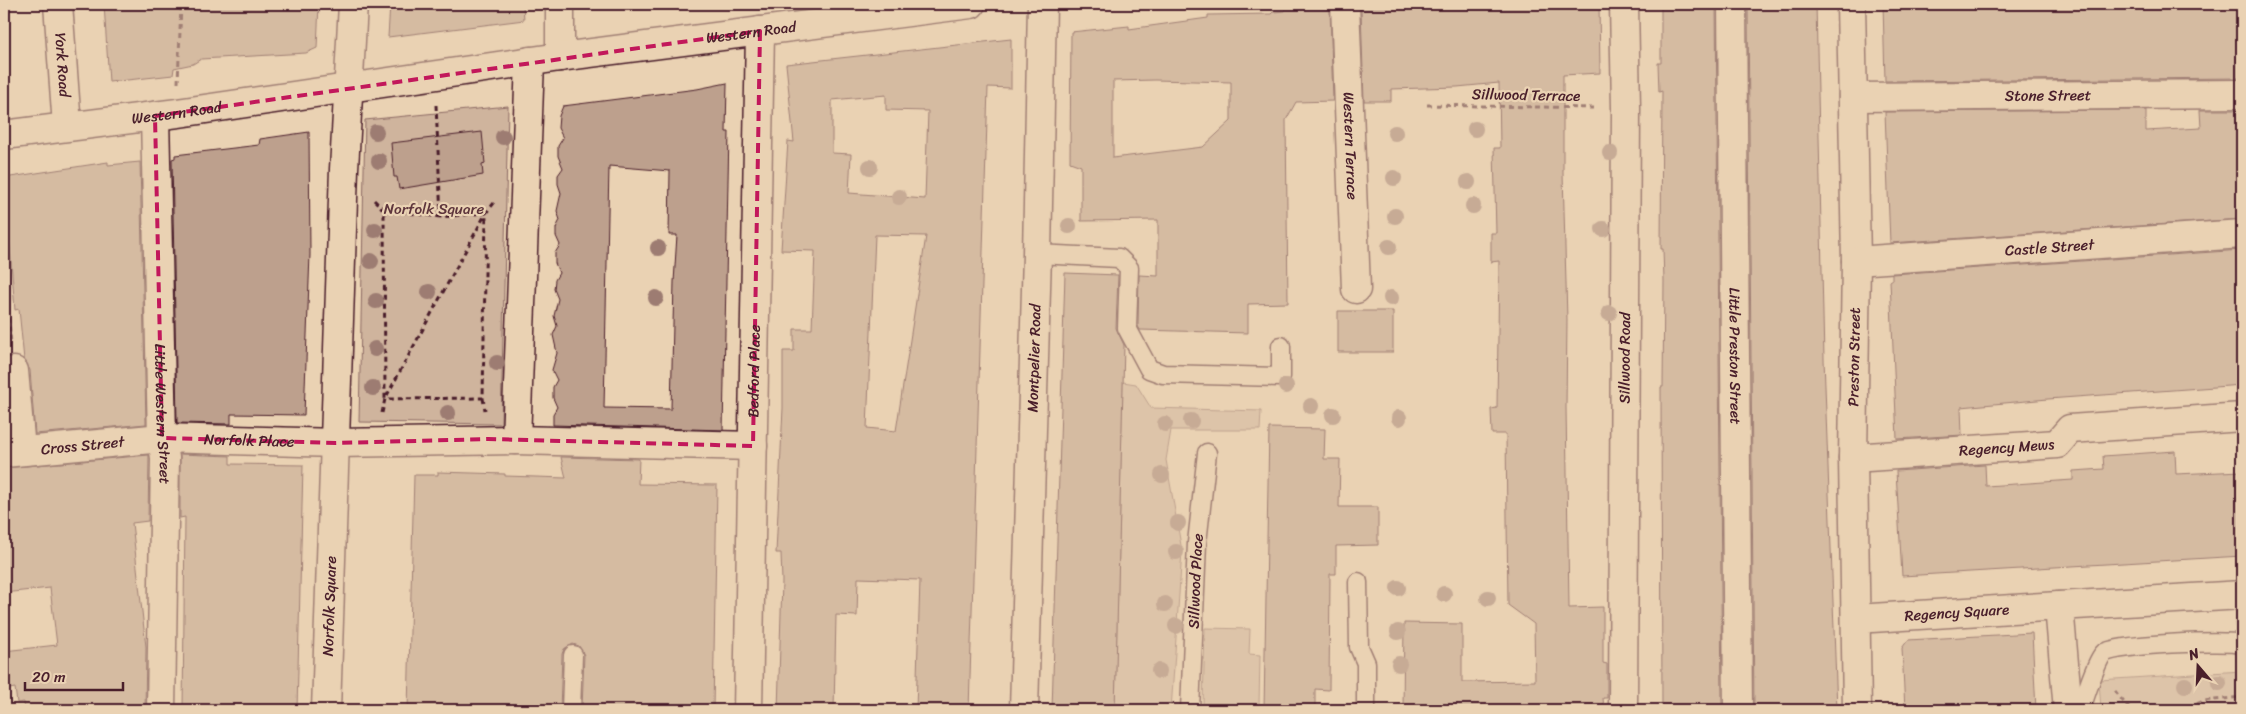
<svg xmlns="http://www.w3.org/2000/svg" width="2246" height="714" viewBox="0 0 2246 714" font-family="Sriracha,sans-serif">
	<style>
		.green { fill: #cfb49d; stroke: #8c6a64 }
		.building { fill: #bda08d; stroke: #4a1f2b; fill-rule: evenodd }
		.lines { fill: none; stroke-linecap: round; stroke-linejoin: round }
		.service-casing { stroke: #4a1f2b; stroke-width: 21 }
		.minor-casing { stroke: #4a1f2b; stroke-width: 31 }
		.secondary-casing { stroke: #4a1f2b; stroke-width: 31 }
		.path { stroke: #4a1f2b; stroke-width: 3; stroke-dasharray: 5 4; stroke-linecap: butt }
		.service { stroke: #ead2b3; stroke-width: 18 }
		.minor { stroke: #ead2b3; stroke-width: 28 }
		.secondary { stroke: #ead2b3; stroke-width: 28 }
		.path-bridge { stroke: #4a1f2b; stroke-width: 3; stroke-dasharray: 5 4; stroke-linecap: butt }
		.tree { fill: #9d7c72 }
		.marked { fill: none; stroke: #c2185b; stroke-width: 4; stroke-dasharray: 10 6; stroke-linejoin: round }
		.labels { text-anchor: middle; stroke-width: 4.5; stroke-linejoin: round; paint-order: stroke }
		.street-label { font-size: 15px; fill: #4a1f2b; stroke: #ead2b3 }
		.park-label { font-size: 15px; fill: #5e353c; stroke: #ead2b3 }
	</style>
	<rect width="100%" height="100%" fill="#ead2b3"/>
	<filter id="ink" filterUnits="userSpaceOnUse"><feTurbulence type="fractalNoise" baseFrequency=".02" numOctaves="2"/><feDisplacementMap in="SourceGraphic" scale="10" xChannelSelector="R" yChannelSelector="G"/><feConvolveMatrix kernelMatrix="1 2 1 2 8 2 1 2 1" color-interpolation-filters="sRGB"/></filter>
	<g filter="url(#ink)">
		<path class="green" d="M508,106L501,424L359,422L365,120Z
			M1123,382L1136,384L1151,408L1261,411L1260,430H1171L1166,460L1182,551L1171,710H1115Z
			M1205,628L1250,629L1249,654L1260,655L1259,705L1203,704Z
			M2242,671V710H2101L2099,680Z"/>
		<path class="building" d="M104,4H319L317,48L306,53L201,59L193,64L174,68L173,75L109,82Z
			M390,4H523L524,20L388,37Z
			M1362,4H1599L1600,73L1563,75V173L1567,320L1566,407L1569,608L1603,607V663L1607,664V698H1603L1604,710H1403L1404,623L1462,624V682L1535,681L1534,624L1508,605L1506,434H1492L1491,409L1497,408L1499,261L1491,262V233H1496L1494,148H1500L1499,83L1457,87L1391,89V101H1364L1361,9Z
			M1661,4H1716L1722,710H1662L1661,387H1663L1664,281L1663,249H1661L1662,91L1659,92L1658,63H1661Z
			M1748,4H1816L1824,359L1837,710H1754Z
			M1883,4H2242V78L1885,81Z
			M1285,8L1330,9L1333,101L1296,102L1286,120L1288,303L1248,304V333L1140,330L1138,326L1139,275L1158,276V220L1081,221V166L1070,162L1071,32L1129,26V29L1208,18V15L1271,14L1273,12L1285,11ZM1155,80L1231,82V121L1203,147L1113,158V81Z
			M1011,39V88L988,87L969,710H916L920,580L858,578L857,616L836,615L834,710H778L782,581L781,553H776L783,408V351H794V329H812L815,251L781,250L788,141L794,142L786,64ZM886,95V110L928,111L925,199L849,193L851,154L832,153V100ZM875,235L926,236L896,431L867,428Z
			M727,83L726,132H729L723,430L553,425V414L557,407L553,398V387L557,380L552,370L557,353L553,335L557,326L554,316L558,299L554,289L555,280L559,273L555,263V253L560,245L556,236V228L560,220L557,211L561,193L558,184V175L563,168L558,156V146L563,138L558,128L559,116L563,106L697,89ZM609,166L670,171L669,235H677L674,282L671,409L604,408Z
			M2146,110V131L2201,128L2200,110H2242V219L1890,243L1885,112Z
			M309,132L310,254L304,415L231,414V424L177,423L172,159L175,158V155L259,145L260,139Z
			M482,132L485,164L482,165L483,175L399,189L397,177H394L391,143Z
			M108,162V165L140,162L146,424L35,434L30,370L24,360L19,309L15,310L8,224L4,225V178Z
			M2242,250V385L2048,399L1961,407L1962,435L1897,439L1890,280H1892V274Z
			M1065,273L1118,275L1116,328L1124,345L1115,710H1052Z
			M1338,311H1393V352H1338Z
			M1269,428L1325,429L1324,459H1340L1339,507H1378V545L1336,546V574H1330L1329,690L1315,689V710H1264Z
			M2175,451L2176,474L2242,471V556L1902,576L1896,471L1985,465L1986,486L2073,480V471L2104,469L2103,456Z
			M180,454L230,456V464L303,465L297,710H183L185,517L180,518Z
			M149,455L148,521L132,523L146,647L145,710H24V702L17,703L15,688L4,690V651L57,645L50,588L4,593V468Z
			M561,457L639,459L638,484L717,485L713,710H582L584,655L579,646L573,644L564,649L562,654L560,710H408L414,475H438V472L505,474V476L566,478Z
			M2032,633L2036,710H1905L1902,648L1908,640Z"/>
		<g class="lines">
			<g class="service-casing">
				<g id="service">
					<path d="M1037,254L1119,258L1129,268L1127,328L1149,369L1163,374L1281,377V346"/>
					<path d="M1358,582L1359,647L1366,663V710"/>
					<path d="M571,710L573,655"/>
					<path id="s1" d="M1190,710L1197,543L1207,453"/>
					<path d="M2081,710C2084,699 2097,659 2104,653C2116,644 2225,640 2242,644"/>
				</g>
			</g>
			<g class="minor-casing">
				<g id="minor">
					<path id="s2" d="M58,4L67,126"/>
					<path id="s3" d="M1345,4L1356,289"/>
					<path id="s4" d="M1732,4L1738,710"/>
					<path d="M1851,4L1856,261L1853,458L1857,710"/>
					<path d="M560,57V4"/>
					<path id="s5" d="M1853,97L2242,94"/>
					<path id="s6" d="M155,116L162,438L165,458L161,710"/>
					<path id="s7" d="M1856,261L2242,234"/>
					<path d="M14,371L21,450"/>
					<path d="M516,440L753,446"/>
					<path id="s8" d="M4,453L162,438L336,443L516,440L530,61"/>
					<path id="s9" d="M1853,458L2057,444L2070,429L2242,417"/>
					<path id="s10" d="M1856,619L2059,606"/>
					<path id="s11" d="M326,710L344,169L353,4"/>
					<path id="s12" d="M748,710L760,31"/>
					<path id="s13" d="M1623,710L1626,108L1624,4"/>
					<path d="M2068,710L2059,606L2242,595"/>
				</g>
			</g>
			<g class="secondary-casing">
				<g id="secondary">
					<path id="s14" d="M4,135L178,113L560,57L971,4"/>
					<path id="s15" d="M1024,710L1037,254L1042,4"/>
				</g>
			</g>
			<path class="path" d="M178,83L181,4
				M436,105L441,217
				M1427,105L1595,108
				M374,200L384,210L385,399L483,398L486,213L441,217L384,210
				M4,273L11,343
				M483,398L485,410
				M382,413L385,399L486,213L494,203
				M2239,672L2241,697
				M2115,691L2130,710
				M2180,710L2204,701L2242,697"/>
			<use href="#service" class="service"/>
			<use href="#minor" class="minor"/>
			<use href="#secondary" class="secondary"/>
			<path class="path-bridge" d="M2236,622L2239,672"/>
		</g>
		<g class="tree">
			<circle cx="1475" cy="129" r="8"/>
			<circle cx="376" cy="132" r="8"/>
			<circle cx="1395" cy="133" r="8"/>
			<circle cx="503" cy="137" r="8"/>
			<circle cx="1610" cy="153" r="8"/>
			<circle cx="379" cy="161" r="8"/>
			<circle cx="870" cy="167" r="8"/>
			<circle cx="1394" cy="178" r="8"/>
			<circle cx="1468" cy="182" r="8"/>
			<circle cx="899" cy="197" r="8"/>
			<circle cx="1473" cy="206" r="8"/>
			<circle cx="1395" cy="216" r="8"/>
			<circle cx="1069" cy="226" r="8"/>
			<circle cx="1603" cy="229" r="8"/>
			<circle cx="375" cy="230" r="8"/>
			<circle cx="1389" cy="247" r="8"/>
			<circle cx="658" cy="248" r="8"/>
			<circle cx="371" cy="261" r="8"/>
			<circle cx="429" cy="292" r="8"/>
			<circle cx="656" cy="298" r="8"/>
			<circle cx="1391" cy="298" r="8"/>
			<circle cx="376" cy="301" r="8"/>
			<circle cx="1609" cy="313" r="8"/>
			<circle cx="375" cy="349" r="8"/>
			<circle cx="497" cy="363" r="8"/>
			<circle cx="1286" cy="386" r="8"/>
			<circle cx="373" cy="388" r="8"/>
			<circle cx="1311" cy="406" r="8"/>
			<circle cx="448" cy="413" r="8"/>
			<circle cx="1333" cy="415" r="8"/>
			<circle cx="1399" cy="418" r="8"/>
			<circle cx="1191" cy="421" r="8"/>
			<circle cx="1165" cy="424" r="8"/>
			<circle cx="1162" cy="475" r="8"/>
			<circle cx="1178" cy="523" r="8"/>
			<circle cx="1176" cy="552" r="8"/>
			<circle cx="1398" cy="588" r="8"/>
			<circle cx="1444" cy="594" r="8"/>
			<circle cx="1488" cy="598" r="8"/>
			<circle cx="1165" cy="604" r="8"/>
			<circle cx="1176" cy="626" r="8"/>
			<circle cx="1398" cy="632" r="8"/>
			<circle cx="1399" cy="664" r="8"/>
			<circle cx="1159" cy="671" r="8"/>
			<circle cx="2219" cy="683" r="8"/>
			<circle cx="2185" cy="685" r="8"/>
		</g>
	</g>
	<path d="M0 0H2246V714H0ZM760,31L753,446L488,439L336,443L162,438L155,116Z" fill="#ead2b3" fill-opacity=".55" fill-rule="evenodd"/>
	<path class="marked" d="M760,31L753,446L488,439L336,443L162,438L155,116Z"/>
	<g class="labels">
		<g class="street-label">
			<text dy="5" stroke="none"><textPath href="#s14" startOffset="754">Western Road</textPath></text>
			<text dy="5" stroke="none"><textPath href="#s2" startOffset="61">York Road</textPath></text>
			<text transform="translate(1526 95) rotate(1)" y="5">Sillwood Terrace</text>
			<text dy="5" stroke="none"><textPath href="#s5" startOffset="195">Stone Street</textPath></text>
			<text dy="5" stroke="none"><textPath href="#s14" startOffset="174">Western Road</textPath></text>
			<text dy="5" stroke="none"><textPath href="#s3" startOffset="142">Western Terrace</textPath></text>
			<text dy="5" stroke="none"><textPath href="#s7" startOffset="194">Castle Street</textPath></text>
			<text dy="5" stroke="none"><textPath href="#s15" startOffset="352">Montpelier Road</textPath></text>
			<text dy="5" stroke="none"><textPath href="#s13" startOffset="352">Sillwood Road</textPath></text>
			<text dy="5" stroke="none"><textPath href="#s4" startOffset="352">Little Preston Street</textPath></text>
			<text transform="translate(1854 357) rotate(-89)" y="5">Preston Street</text>
			<text dy="5" stroke="none"><textPath href="#s12" startOffset="339">Bedford Place</textPath></text>
			<text dy="5" stroke="none"><textPath href="#s6" startOffset="298">Little Western Street</textPath></text>
			<text dy="5" stroke="none"><textPath href="#s8" startOffset="246">Norfolk Place</textPath></text>
			<text dy="5" stroke="none"><textPath href="#s8" startOffset="79">Cross Street</textPath></text>
			<text dy="5" stroke="none"><textPath href="#s9" startOffset="154">Regency Mews</textPath></text>
			<text dy="5" stroke="none"><textPath href="#s1" startOffset="129">Sillwood Place</textPath></text>
			<text dy="5" stroke="none"><textPath href="#s11" startOffset="104">Norfolk Square</textPath></text>
			<text dy="5" stroke="none"><textPath href="#s10" startOffset="101">Regency Square</textPath></text>
		</g>
		<g class="park-label">
			<text x="434" y="214">Norfolk Square</text>
		</g>
	</g>
	<rect width="2246" height="714" fill="none" stroke="#ead2b3" stroke-width="20"/>
	<rect x="10" y="10" width="2226" height="694" fill="none" stroke="#4a1f2b" stroke-width="2" filter="url(#ink)"/>
	<g transform="translate(2198 666) rotate(341)" stroke="#ead2b3" stroke-width="4" paint-order="stroke">
	<path d="M0-4L9 19L0 12L-9 19Z" fill="#4a1f2b"/>
	<text y="-8" font-size="14" font-weight="bold" text-anchor="middle" fill="#4a1f2b">N</text>
	</g>
	<path d="M25 682v8h98v-8" fill="none" stroke="#4a1f2b" stroke-width="2.5"/>
	<text x="32" y="682" font-size="15" fill="#4a1f2b" stroke="#ead2b3" stroke-width="4" paint-order="stroke">20 m</text>
</svg>
